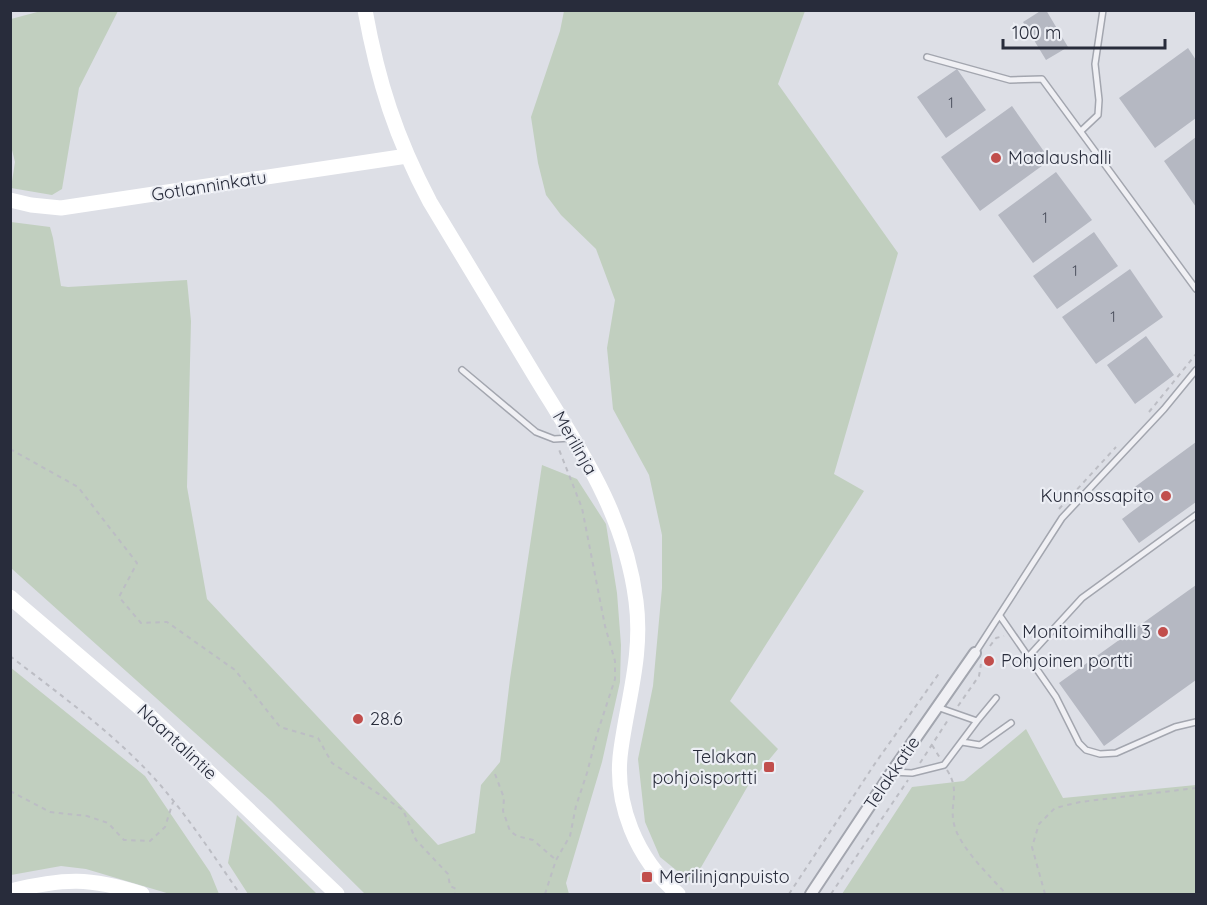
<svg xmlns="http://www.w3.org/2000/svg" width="1207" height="905" viewBox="0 0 1207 905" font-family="Quicksand,sans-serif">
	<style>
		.green { fill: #c1cfbf }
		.building { fill: #b5b8c2 }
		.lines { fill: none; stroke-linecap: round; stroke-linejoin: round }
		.lane-casing { stroke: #a3a6af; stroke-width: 8 }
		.street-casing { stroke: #a3a6af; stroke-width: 14 }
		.path { stroke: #bcbdc4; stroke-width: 2; stroke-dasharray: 4.5 4.5; stroke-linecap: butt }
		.lane { stroke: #f0f0f4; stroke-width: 5 }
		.street { stroke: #f0f0f4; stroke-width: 10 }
		.secondary { stroke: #fff; stroke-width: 15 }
		.poi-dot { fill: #c14e4c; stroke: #eceef4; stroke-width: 2 }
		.labels { text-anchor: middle; stroke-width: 4.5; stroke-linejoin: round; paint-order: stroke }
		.number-label { font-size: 15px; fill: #4b4f5d }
		.poi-label { font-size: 18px; fill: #282c3b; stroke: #eceef4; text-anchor: start }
		.street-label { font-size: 18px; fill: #282c3b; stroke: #eceef4 }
	</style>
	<rect width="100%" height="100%" fill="#dddfe6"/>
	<path class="green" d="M41,11H118L79,88L62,189L52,195L11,188L15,162L10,142L12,74L11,19Z
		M564,11H805L778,84L898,253L834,474L864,491L730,701L778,749L749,784L692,883L660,857L645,822L638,759L653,686L662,588V535L649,475L613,409L607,348L615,300L596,249L561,215L546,195L538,163L531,117L560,31Z
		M11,222L50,227L53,238L61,286L68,287L187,280L191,321L187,487L207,599L438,845L475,833L481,785L500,762L510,679L542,465L577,479L606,524L617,593L621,645L620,682L602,762L566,883L569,894H365L271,801L11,568Z
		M10,667L145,776L210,872L219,894H170L86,869L61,866L11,875Z
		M1026,729L1063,798L1196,785V894H842L912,787L964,781Z
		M237,815L317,894H248L228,863Z"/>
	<path class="building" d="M1042,10H1046L1068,47L1046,60L1023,22Z
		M1188,48L1196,60V118L1155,148L1119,98Z
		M957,69L986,110L946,138L917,97Z
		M1012,106L1050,160L980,211L941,157Z
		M1196,137V207L1164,161Z
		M1056,172L1092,220L1033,263L998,215Z
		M1094,232L1118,266L1057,309L1033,276Z
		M1130,269L1163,317L1096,364L1062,317Z
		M1146,336L1174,375L1135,404L1107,365Z
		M1196,442V502L1139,543L1122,519L1142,504L1132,489Z
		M1196,585V680L1104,746L1059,683Z"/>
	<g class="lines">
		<g class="lane-casing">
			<path id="lane" d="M927,57L1010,80L1042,79L1196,289
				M1081,131L1098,115L1099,100L1095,64L1103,10
				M462,370L536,432L554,439L571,438
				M1000,616L1056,697L1079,743L1086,750L1100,754L1116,753L1175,727L1196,722
				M975,653L1062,518L1164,409L1196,370
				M1029,656L1082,598L1196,515
				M977,721L996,698
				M962,742L980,745L1011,723
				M892,772L912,773L944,765L977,721L937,707"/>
		</g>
		<g class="street-casing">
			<path id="street" d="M811,894L892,772L975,653"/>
		</g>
		<path class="path" d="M1149,412L1196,354
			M10,449L78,487L137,563L119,597L141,623L167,622L235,670L280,727L318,738L332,763L403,810L416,840L448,874L450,886L456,889L455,894
			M1059,509L1116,447
			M990,646L996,638L1004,636
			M10,656C63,697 119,737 162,787C191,821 215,858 240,894
			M958,706L979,676L981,664
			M932,745L940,758
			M920,763L948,720
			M947,770C961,792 949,803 954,824C959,847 991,877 1006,894
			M495,774L504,798L503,811L510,831L517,836L533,840L556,860
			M10,791L50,812L87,816L108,823L124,840L150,841L165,827L173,802
			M10,860L11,879
			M545,894L556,860L570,836L576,806L587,773L597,734L615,679V661L605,626L582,508L558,447
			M789,894L876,762L940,672
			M831,894L908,780
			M1045,894L1032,847L1039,824L1055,808L1080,802L1196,788"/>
		<use href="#lane" class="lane"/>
		<use href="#street" class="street"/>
		<path class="secondary" d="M365,10C378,82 396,138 430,202C465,260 500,318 535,376C580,450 625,514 636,601C643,654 628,698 621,749C613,803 637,860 678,894
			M10,200L31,205L61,208L407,156
			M10,597L153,719L337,894
			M10,891C64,878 90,877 142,894"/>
	</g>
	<g class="poi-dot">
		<circle cx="996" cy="158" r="6"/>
		<circle cx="1166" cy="496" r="6"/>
		<circle cx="1163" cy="632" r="6"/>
		<circle cx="989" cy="661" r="6"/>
		<circle cx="358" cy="719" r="6"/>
		<rect x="763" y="761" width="12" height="12" rx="3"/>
		<rect x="641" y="871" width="12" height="12" rx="3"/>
	</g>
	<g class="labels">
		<g class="number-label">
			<text x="951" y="108">1</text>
			<text x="1045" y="223">1</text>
			<text x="1075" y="276">1</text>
			<text x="1113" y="322">1</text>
		</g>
		<g class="poi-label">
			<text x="1008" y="164">Maalaushalli</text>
			<text x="1154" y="502" text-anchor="end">Kunnossapito</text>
			<text x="1151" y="638" text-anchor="end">Monitoimihalli 3</text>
			<text x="1001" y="667">Pohjoinen portti</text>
			<text x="370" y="725">28.6</text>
			<text x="757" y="763" text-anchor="end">Telakan<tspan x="757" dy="21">pohjoisportti</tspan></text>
			<text x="659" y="883">Merilinjanpuisto</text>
		</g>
		<g class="street-label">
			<text transform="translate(209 186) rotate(-9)" y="6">Gotlanninkatu</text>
			<text transform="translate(575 443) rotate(60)" y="6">Merilinja</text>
			<text transform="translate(177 742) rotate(43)" y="6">Naantalintie</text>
			<text transform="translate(892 773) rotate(-56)" y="6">Telakkatie</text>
		</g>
	</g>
	<rect width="1207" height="905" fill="none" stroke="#282c3b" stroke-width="24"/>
	<path d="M1003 39v9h162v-9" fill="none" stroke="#282c3b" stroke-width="3"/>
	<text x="1012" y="39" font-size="18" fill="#282c3b" stroke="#eceef4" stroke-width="4.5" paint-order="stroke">100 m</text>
</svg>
